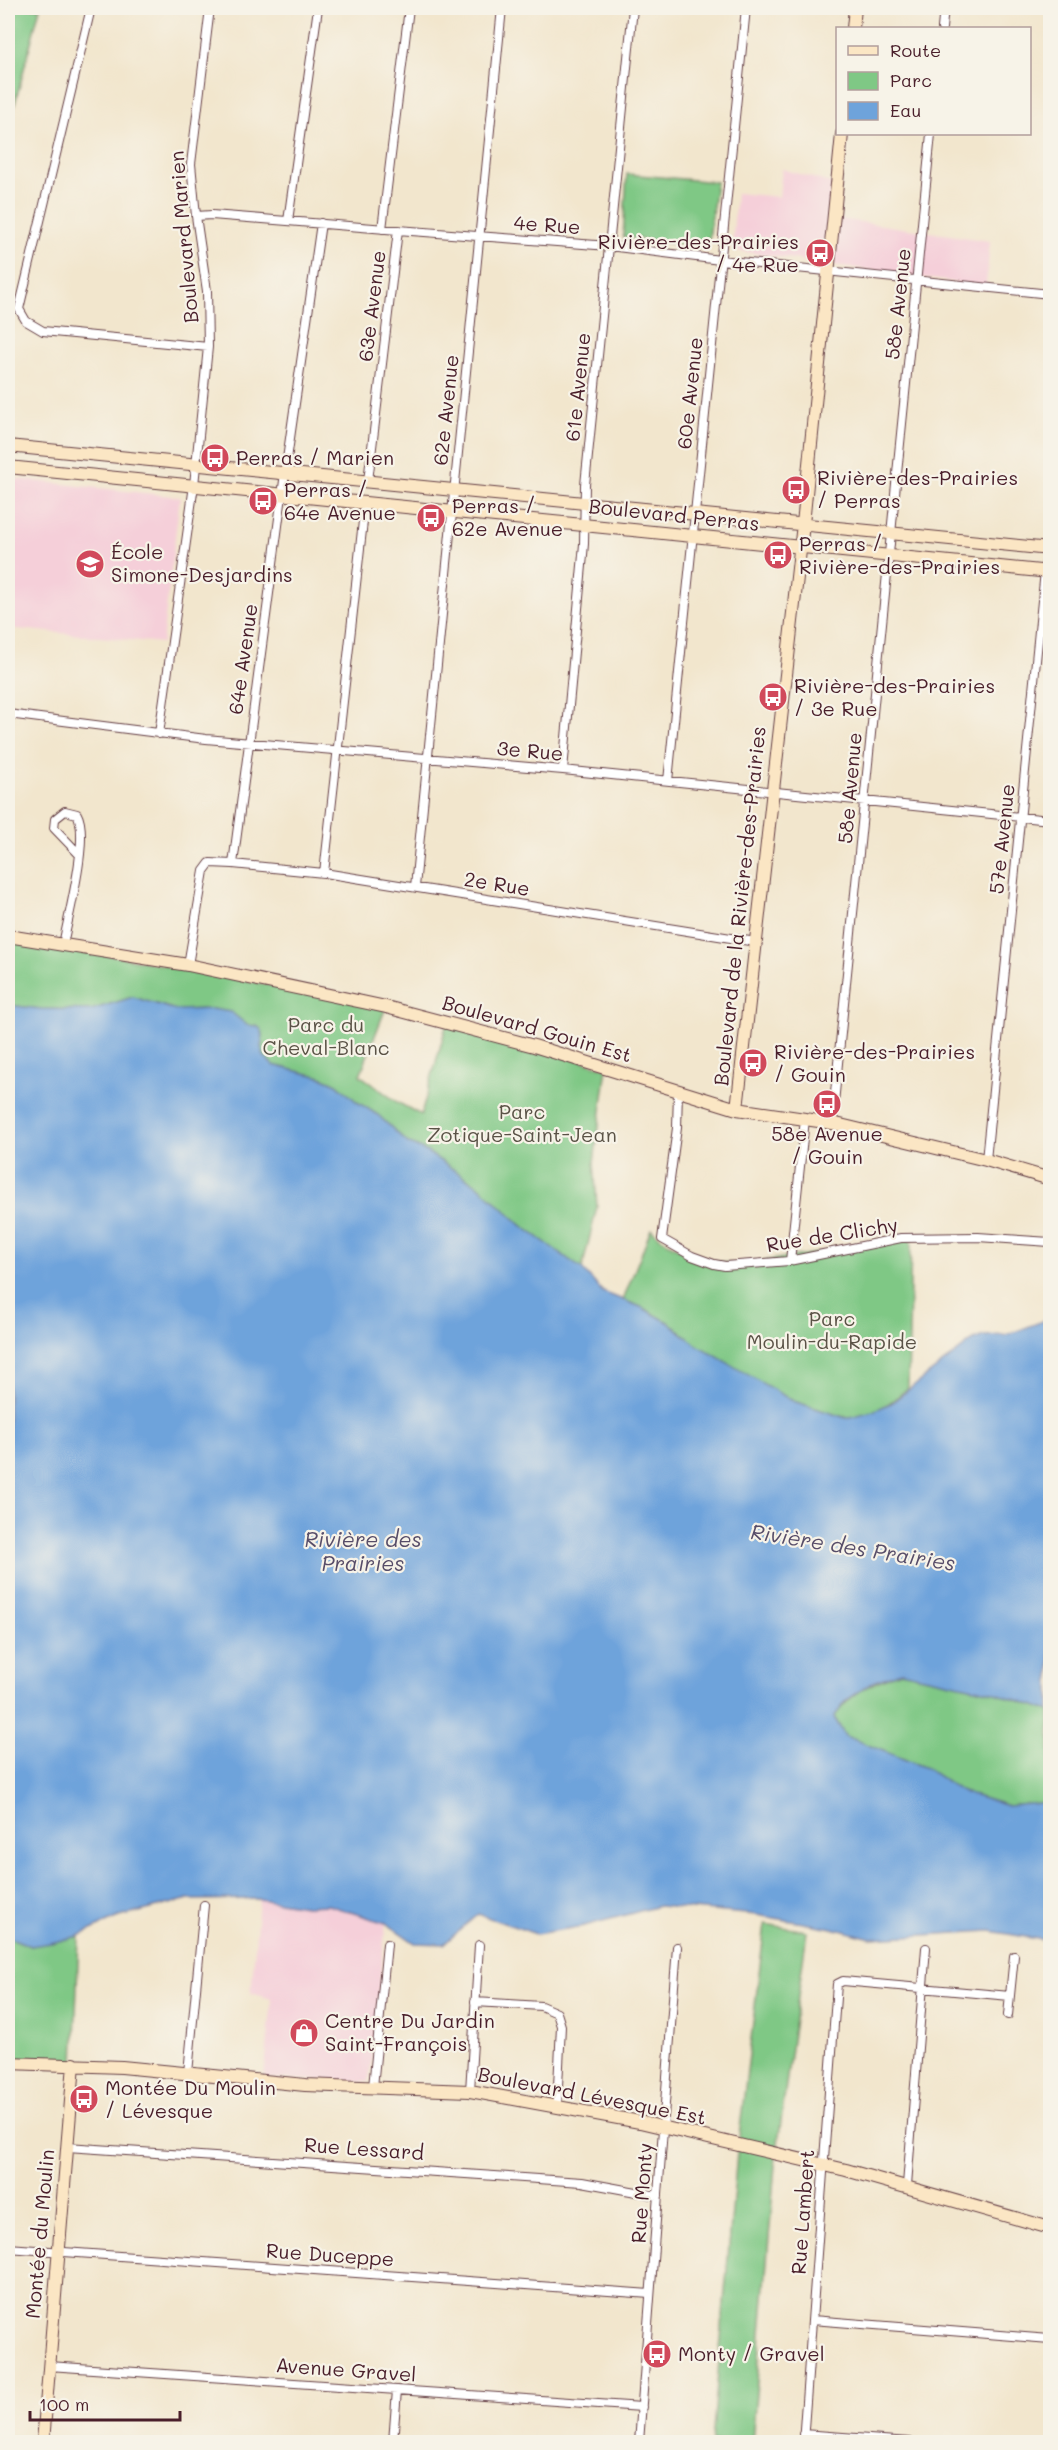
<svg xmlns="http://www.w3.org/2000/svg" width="1058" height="2450" viewBox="0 0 1058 2450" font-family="Mali,sans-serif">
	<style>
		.built { fill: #f5cfd9 }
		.green { fill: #7fc885; stroke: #647458; stroke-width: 1.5 }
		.water { fill: #6ea3db; stroke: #5c6183; stroke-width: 1.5 }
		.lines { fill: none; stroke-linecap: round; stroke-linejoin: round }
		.street-casing { stroke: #633d43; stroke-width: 10 }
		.secondary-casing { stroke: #633d43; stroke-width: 14 }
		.street { stroke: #fff; stroke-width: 8 }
		.secondary { stroke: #fbe6c4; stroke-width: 12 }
		.labels { text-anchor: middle; stroke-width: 4.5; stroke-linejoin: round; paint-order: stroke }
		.street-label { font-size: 20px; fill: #4a1f2b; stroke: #f7f3e8 }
		.poi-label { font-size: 20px; fill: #4a1f2b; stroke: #f7f3e8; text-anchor: start }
		.park-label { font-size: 20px; fill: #5a5246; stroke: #f7f3e8 }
		.water-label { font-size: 21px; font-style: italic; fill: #574d69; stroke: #f7f3e8 }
	</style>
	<rect width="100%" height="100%" fill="#f7f3e8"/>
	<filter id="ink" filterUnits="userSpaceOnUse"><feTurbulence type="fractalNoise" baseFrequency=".0167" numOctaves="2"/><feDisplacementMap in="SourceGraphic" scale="12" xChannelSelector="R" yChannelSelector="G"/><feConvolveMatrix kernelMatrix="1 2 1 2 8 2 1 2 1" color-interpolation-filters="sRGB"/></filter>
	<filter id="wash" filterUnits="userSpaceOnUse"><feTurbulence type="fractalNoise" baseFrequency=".008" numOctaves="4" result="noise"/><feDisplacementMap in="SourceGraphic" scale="24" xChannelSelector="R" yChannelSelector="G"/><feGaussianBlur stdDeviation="1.35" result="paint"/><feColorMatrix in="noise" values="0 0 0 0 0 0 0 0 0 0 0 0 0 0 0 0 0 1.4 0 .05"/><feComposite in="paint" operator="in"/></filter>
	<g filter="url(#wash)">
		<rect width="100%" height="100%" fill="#f2e6cd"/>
		<path class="built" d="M782,169L837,185L834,218L990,241L986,287L732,250L736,193L779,197Z
			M8,478L180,497L162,643L8,628Z
			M259,1899L305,1906L328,1905L386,1923L369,2082L264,2078L272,1999L251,1993Z"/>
		<path class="green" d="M8,8H40L8,130Z
			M627,174L716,182L709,240L703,247L623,237Z
			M8,936L386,1007L360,1075L397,1102L421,1115L447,1023L607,1068L594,1162L597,1207L582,1269L521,1225L480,1187L427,1152L408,1143L378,1115L357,1102L337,1084L321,1077L273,1065L264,1057L261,1047L263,1035L256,1026L247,1025L212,1009L176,1010L133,997L91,1010L41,1009L8,1005Z
			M651,1229L662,1239L692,1256L736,1265L911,1239L908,1388C891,1403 865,1423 840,1416L793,1401L774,1391L697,1345L668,1322L641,1307L623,1300Z
			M901,1672L993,1692L1050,1711V1802L1008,1806L962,1792L926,1768L845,1736L834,1717C853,1691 871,1683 901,1672Z
			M765,1924L807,1931L775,2165L752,2442H712L737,2153Z
			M79,1936L74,2064H8V1937L31,1946Z"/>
		<path class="water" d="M133,997L176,1010L212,1009L231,1012L247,1025L256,1026L261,1029L263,1035L261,1047L264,1056L273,1065L321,1077L337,1084L357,1102L378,1115L408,1143L427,1152L480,1187L521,1225L582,1269L603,1292L641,1307L668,1322L697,1345L793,1401L846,1418L873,1411L891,1403L972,1341L983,1336L1007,1335L1050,1318V1711L993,1692L901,1672L873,1682L847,1700L834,1717L845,1736L926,1768L962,1792L1008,1806L1050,1802V1941L990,1931L871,1938L832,1928L757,1915L659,1906L584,1926L536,1934L478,1914L444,1944L415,1943L386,1923L328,1905L305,1906L259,1899L185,1900L116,1918L79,1936L51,1943L31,1946L8,1937V1005L41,1009L91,1010Z"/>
	</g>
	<g filter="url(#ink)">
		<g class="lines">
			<g class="street-casing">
				<path id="street" d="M91,8L19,309L26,321L43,331L208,347
					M942,28L944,8
					M196,216L212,215L398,230L368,481
					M288,221L318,8
					M382,229L409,8
					M398,230L609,246L720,260L1050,294
					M8,714L206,739L563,770L1050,820
					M159,734L194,485L208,347L207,291L196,216L191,164L210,8
					M563,770L584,544L585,485L633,8
					M668,781L746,8
					M233,864L324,873L756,942
					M324,873L365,503
					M415,887L502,8
					M63,945C68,917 90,836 77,814L65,811L55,819L54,828L79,854
					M188,965L204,871L210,863L233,864L285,473L321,223
					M678,1091L677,1128L662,1239L692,1256L714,1264L725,1266L789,1261L901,1238L978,1237L1050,1242
					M832,1123L931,134
					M986,1160L1050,521
					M790,1261L805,1119
					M475,2002L541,2006L557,2013L561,2026L557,2106
					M1008,2015L1014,1956
					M188,2073L204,1905
					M373,2087L387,1944
					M470,2091L479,1945
					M67,2147L582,2182L658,2196
					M907,2185L926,1948
					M8,2248L650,2294
					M812,2320L1050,2339
					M49,2366L642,2407
					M803,2434L909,2442
					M393,2442L397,2390
					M639,2442L677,1947
					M803,2442L837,1984L843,1981L1010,1996"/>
			</g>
			<g class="secondary-casing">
				<path id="secondary" d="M853,28L855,8
					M8,446L1050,549
					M8,467L1050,572
					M8,936L188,965L386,1007L534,1046L737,1109L832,1123L986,1160L1050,1179
					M737,1109L803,524L842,134
					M8,2063L122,2067L305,2085L470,2091L640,2122L846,2170L1050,2228
					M43,2442L74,2064"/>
			</g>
			<use href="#street" class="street"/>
			<use href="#secondary" class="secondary"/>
		</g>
	</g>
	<defs>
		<g id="bus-disc" transform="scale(1.5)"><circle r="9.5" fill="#d1495b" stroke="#f7f3e8"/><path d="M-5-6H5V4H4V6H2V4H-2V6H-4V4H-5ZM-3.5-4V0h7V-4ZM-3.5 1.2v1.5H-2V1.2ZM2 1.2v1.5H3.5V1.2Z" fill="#fff"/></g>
		<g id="school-disc" transform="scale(1.5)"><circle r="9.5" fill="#d1495b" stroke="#f7f3e8"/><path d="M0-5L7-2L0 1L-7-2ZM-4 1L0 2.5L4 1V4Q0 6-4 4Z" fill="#fff"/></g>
		<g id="shop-disc" transform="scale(1.5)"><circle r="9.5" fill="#d1495b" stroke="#f7f3e8"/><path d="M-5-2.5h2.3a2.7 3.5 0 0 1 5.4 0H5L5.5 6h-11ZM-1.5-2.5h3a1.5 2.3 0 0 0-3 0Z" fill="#fff"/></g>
	</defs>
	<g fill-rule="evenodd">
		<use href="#bus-disc" x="820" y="253"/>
		<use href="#bus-disc" x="215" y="458"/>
		<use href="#bus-disc" x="796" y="490"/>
		<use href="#bus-disc" x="263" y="501"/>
		<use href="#bus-disc" x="431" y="518"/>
		<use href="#bus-disc" x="778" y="555"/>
		<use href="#school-disc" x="90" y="564"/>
		<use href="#bus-disc" x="773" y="697"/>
		<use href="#bus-disc" x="753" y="1063"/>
		<use href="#bus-disc" x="827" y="1104"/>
		<use href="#shop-disc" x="304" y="2033"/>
		<use href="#bus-disc" x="84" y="2099"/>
		<use href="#bus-disc" x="657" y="2354"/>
	</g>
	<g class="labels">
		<g class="street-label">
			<text transform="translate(547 225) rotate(4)" y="7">4e Rue</text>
			<text transform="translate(184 237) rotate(-95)" y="7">Boulevard Marien</text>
			<text transform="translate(898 304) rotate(-84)" y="7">58e Avenue</text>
			<text transform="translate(372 306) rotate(-83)" y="7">63e Avenue</text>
			<text transform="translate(578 387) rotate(-84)" y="7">61e Avenue</text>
			<text transform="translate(690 393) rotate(-84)" y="7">60e Avenue</text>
			<text transform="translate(446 410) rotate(-84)" y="7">62e Avenue</text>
			<text transform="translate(674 515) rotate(6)" y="7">Boulevard Perras</text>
			<text transform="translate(243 659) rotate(-82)" y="7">64e Avenue</text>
			<text transform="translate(530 751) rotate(5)" y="7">3e Rue</text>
			<text transform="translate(850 788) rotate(-85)" y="7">58e Avenue</text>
			<text transform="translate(1002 839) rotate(-84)" y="7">57e Avenue</text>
			<text transform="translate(497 884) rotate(9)" y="7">2e Rue</text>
			<text transform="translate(740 906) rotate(-84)" y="7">Boulevard de la Rivière-des-Prairies</text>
			<text transform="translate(537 1029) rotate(16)" y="7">Boulevard Gouin Est</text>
			<text transform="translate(832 1235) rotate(-9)" y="7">Rue de Clichy</text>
			<text transform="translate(592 2096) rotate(11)" y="7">Boulevard Lévesque Est</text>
			<text transform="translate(364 2149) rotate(4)" y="7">Rue Lessard</text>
			<text transform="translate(642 2193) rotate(-86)" y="7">Rue Monty</text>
			<text transform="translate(803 2212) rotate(-86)" y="7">Rue Lambert</text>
			<text transform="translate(40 2234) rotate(-85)" y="7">Montée du Moulin</text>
			<text transform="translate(330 2255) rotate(4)" y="7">Rue Duceppe</text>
			<text transform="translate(346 2370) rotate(4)" y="7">Avenue Gravel</text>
		</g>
		<g class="poi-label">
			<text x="799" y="249" text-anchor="end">Rivière-des-Prairies<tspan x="799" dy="23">/ 4e Rue</tspan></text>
			<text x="236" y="465">Perras / Marien</text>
			<text x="817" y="485">Rivière-des-Prairies<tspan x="817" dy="23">/ Perras</tspan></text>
			<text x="284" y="497">Perras /<tspan x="284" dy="23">64e Avenue</tspan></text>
			<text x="452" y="513">Perras /<tspan x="452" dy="23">62e Avenue</tspan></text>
			<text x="799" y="551">Perras /<tspan x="799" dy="23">Rivière-des-Prairies</tspan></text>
			<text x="111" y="559">École<tspan x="111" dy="23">Simone-Desjardins</tspan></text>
			<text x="794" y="693">Rivière-des-Prairies<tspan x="794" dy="23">/ 3e Rue</tspan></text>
			<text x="774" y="1059">Rivière-des-Prairies<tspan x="774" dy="23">/ Gouin</tspan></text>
			<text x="827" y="1141" text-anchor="middle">58e Avenue<tspan x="827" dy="23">/ Gouin</tspan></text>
			<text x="325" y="2028">Centre Du Jardin<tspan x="325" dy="23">Saint-François</tspan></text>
			<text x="105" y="2095">Montée Du Moulin<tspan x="105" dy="23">/ Lévesque</tspan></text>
			<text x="678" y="2361">Monty / Gravel</text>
		</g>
		<g class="park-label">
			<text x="326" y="1032">Parc du<tspan x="326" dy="23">Cheval-Blanc</tspan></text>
			<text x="522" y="1119">Parc<tspan x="522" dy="23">Zotique-Saint-Jean</tspan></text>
			<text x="832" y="1326">Parc<tspan x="832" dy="23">Moulin-du-Rapide</tspan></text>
		</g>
		<g class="water-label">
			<text x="363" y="1547">Rivière des<tspan x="363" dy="24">Prairies</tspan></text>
			<text transform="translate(853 1548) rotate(9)" y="7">Rivière des Prairies</text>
		</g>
	</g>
	<rect width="1058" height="2450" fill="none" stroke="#f7f3e8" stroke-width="30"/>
	<rect x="836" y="27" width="195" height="108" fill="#f7f3e8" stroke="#b29e9c" stroke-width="1.5"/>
	<rect x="848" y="46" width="30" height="9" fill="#fbe6c4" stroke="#b29e9c" stroke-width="1.5"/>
	<text x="890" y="57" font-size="18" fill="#4a1f2b">Route</text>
	<rect x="848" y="72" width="30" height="18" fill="#7fc885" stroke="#b29e9c" stroke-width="1.5"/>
	<text x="890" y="87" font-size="18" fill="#4a1f2b">Parc</text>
	<rect x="848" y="102" width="30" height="18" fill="#6ea3db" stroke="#b29e9c" stroke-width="1.5"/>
	<text x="890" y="117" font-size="18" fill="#4a1f2b">Eau</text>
	<path d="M30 2411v9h150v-9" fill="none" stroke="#4a1f2b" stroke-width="3"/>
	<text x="39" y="2411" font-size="18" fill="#4a1f2b" stroke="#f7f3e8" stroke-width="4.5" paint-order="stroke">100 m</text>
</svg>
